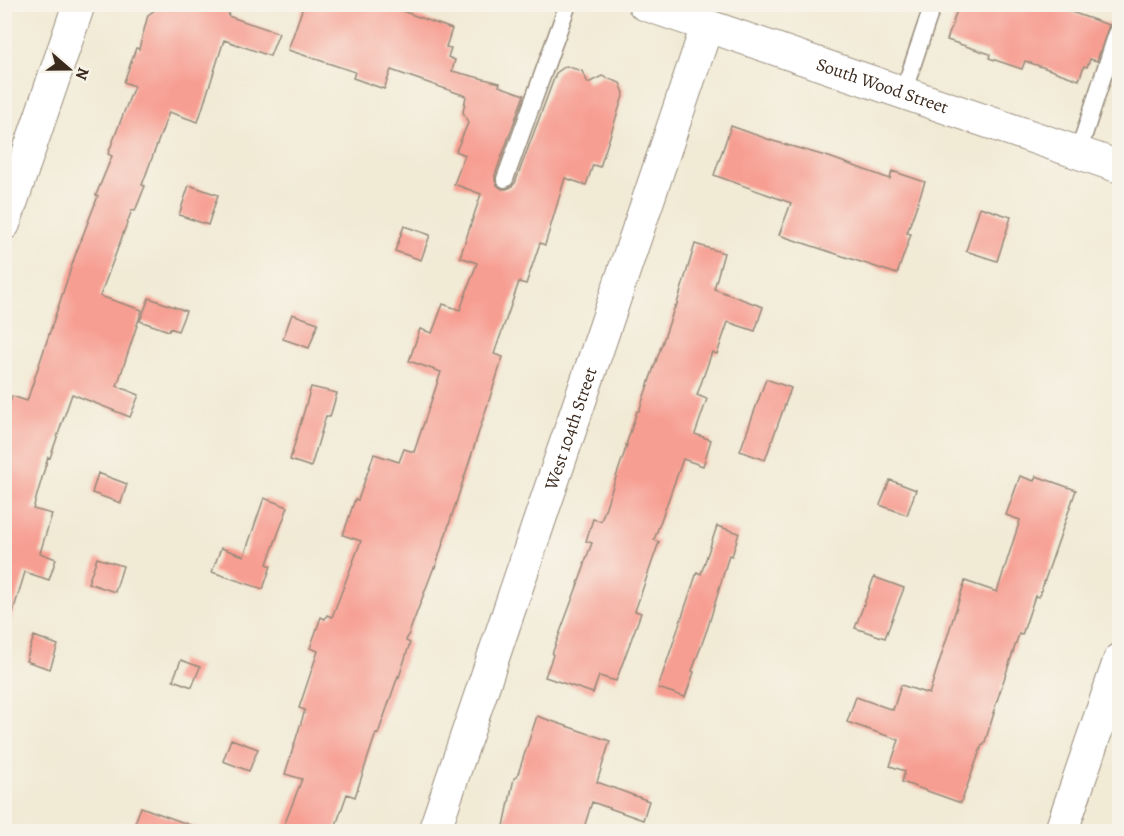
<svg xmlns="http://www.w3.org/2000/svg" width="1124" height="836" viewBox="0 0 1124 836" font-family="Alegreya,serif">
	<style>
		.building { fill: #f79e92 }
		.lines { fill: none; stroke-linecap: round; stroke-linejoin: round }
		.lane-casing { stroke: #968a7a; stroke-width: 19 }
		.street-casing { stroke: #968a7a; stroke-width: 34 }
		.secondary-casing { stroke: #968a7a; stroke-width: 35 }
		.lane { stroke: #fff; stroke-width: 16 }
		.street { stroke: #fff; stroke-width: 32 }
		.secondary { stroke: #fff; stroke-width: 33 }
		.labels { text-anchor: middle; stroke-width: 6; stroke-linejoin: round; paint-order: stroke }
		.street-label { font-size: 18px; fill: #3b2a1e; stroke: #f7f3e8 }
	</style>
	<rect width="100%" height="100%" fill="#f7f3e8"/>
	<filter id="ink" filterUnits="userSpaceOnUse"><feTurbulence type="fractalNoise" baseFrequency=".0167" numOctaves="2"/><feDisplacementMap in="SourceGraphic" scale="12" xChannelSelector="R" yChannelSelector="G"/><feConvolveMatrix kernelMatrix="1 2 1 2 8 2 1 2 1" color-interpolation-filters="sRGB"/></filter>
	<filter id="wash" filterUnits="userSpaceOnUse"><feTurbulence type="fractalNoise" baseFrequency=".008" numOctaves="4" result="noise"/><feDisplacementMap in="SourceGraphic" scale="24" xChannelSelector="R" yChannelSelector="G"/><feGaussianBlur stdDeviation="1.35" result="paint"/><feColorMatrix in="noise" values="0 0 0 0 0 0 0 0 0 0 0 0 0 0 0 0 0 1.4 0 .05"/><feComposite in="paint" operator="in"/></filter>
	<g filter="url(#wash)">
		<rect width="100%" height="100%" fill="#f1ead5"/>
		<g id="blocks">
			<path class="building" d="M163,4H232L228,16L279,33L270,56L224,40L198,122L169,112L142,185L145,186L135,211L132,210L100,296L142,310L117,386L139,395L130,417L72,394L50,458L48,457L33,509L52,514L40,553L56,559L49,580L25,572L10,622L4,621V420L12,396L27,401L76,253L98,196L96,195L112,156L108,154L134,86L124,82L136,48L139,49L148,15Z
				M304,4H383L452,29L446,47L451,48L448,57L455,60L452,71L500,83L499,86L524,95L495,175V180L497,185L502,189H506L511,187L515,183L556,73L566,66L582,71L588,83L602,76L620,83L624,93L600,167L593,165L586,185L565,178L545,245L540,243L526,284L519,282L494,354L503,357L435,568L434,567L406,641L410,643L399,677L398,676L378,734L376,733L355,797L347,794L334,831H282L302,779L285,774L305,710L299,708L318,651L310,648L321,617L325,619L327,615L332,617L361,541L343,535L355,499L358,500L374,454L399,462L404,449L414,452L441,372L409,361L420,329L432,333L443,304L460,310L477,263L460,257L481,194L454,184L465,155L456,151L468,123L463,112L466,96L391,70L384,89L353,78L355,72L288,50Z
				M959,4H1048L1109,25L1097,61L1090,59L1087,67L1084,66L1079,80L1025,61L1022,69L989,58L990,54L947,40Z
				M731,126L773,141L829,157L890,179L892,171L925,182L907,233L911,234L897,274L779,235L791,203L714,175Z
				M189,185L218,195L208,225L179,215Z
				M980,207L1011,217L997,261L966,251Z
				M404,226L430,235L421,260L395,251Z
				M695,244L724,253L714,289L763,307L755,331L728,322L717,354L712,352L697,395L707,399L695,434L711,440L703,466L683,459L654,540L659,542L635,611L641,613L616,681L599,676L593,693L545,677L553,655L552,654L585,565L584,564L592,543L586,541L593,519L601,521L627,445H626L637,411H639L675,306L676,307Z
				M149,298L186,311L178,331L170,328L169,331L140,321Z
				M292,314L318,323L309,348L283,339Z
				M766,379L791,388L765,460L740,451Z
				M311,387L337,393L330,417L326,416L311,467L290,460Z
				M98,473L127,484L121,503L92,493Z
				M1020,476L1034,481L1036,476L1076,490L1039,597L1035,596L1022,635L1019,634L993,713H994L984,745H982L961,803L902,782L905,771L890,766L899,740L847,722L856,697L893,710L901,685L929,694L965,581L997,592L1020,520L1006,515Z
				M890,480L916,490L907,515L880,505Z
				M264,498L288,507L267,564L271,566L263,589L212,572L221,548L244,556Z
				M717,526L739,533L732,556L729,555L708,627L692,671L694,672L685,697L658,688L697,572L701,574Z
				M97,558L123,566L115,592L88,583Z
				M874,577L904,588L885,638L855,628Z
				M34,636L58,645L50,669L26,661Z
				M181,660L200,667L192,687L173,680Z
				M537,716L610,741L597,782L649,801L643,820L592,802L583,831H503L514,778L517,777Z
				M231,739L258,749L249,771L223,761Z
				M141,807L201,829V831H132Z"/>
		</g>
	</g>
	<g filter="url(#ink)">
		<use href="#blocks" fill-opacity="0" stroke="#968a7a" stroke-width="1.5"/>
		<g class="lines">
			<g class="lane-casing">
				<path id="lane" d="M903,93L933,4
					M1078,153L1120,24
					M505,179L568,4"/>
			</g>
			<g class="street-casing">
				<g id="street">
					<path id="s1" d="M644,4L1120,167"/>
					<path d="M4,224L79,4"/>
					<path id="s2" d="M434,832L707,26"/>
				</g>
			</g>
			<g class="secondary-casing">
				<path id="secondary" d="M1061,832L1120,660"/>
			</g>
			<use href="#lane" class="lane"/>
			<use href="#street" class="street"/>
			<use href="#secondary" class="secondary"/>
		</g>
	</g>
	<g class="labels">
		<g class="street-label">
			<text dy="6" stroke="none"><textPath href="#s1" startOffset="252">South Wood Street</textPath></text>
			<text dy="6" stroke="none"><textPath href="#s2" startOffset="426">West 104th Street</textPath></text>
		</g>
	</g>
	<rect width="1124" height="836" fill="none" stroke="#f7f3e8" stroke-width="24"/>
	<g transform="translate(69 69) rotate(110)" stroke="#f7f3e8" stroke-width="4.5" paint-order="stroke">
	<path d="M0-4.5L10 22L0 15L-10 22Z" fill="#3b2a1e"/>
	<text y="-9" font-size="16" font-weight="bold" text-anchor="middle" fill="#3b2a1e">N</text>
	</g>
</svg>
